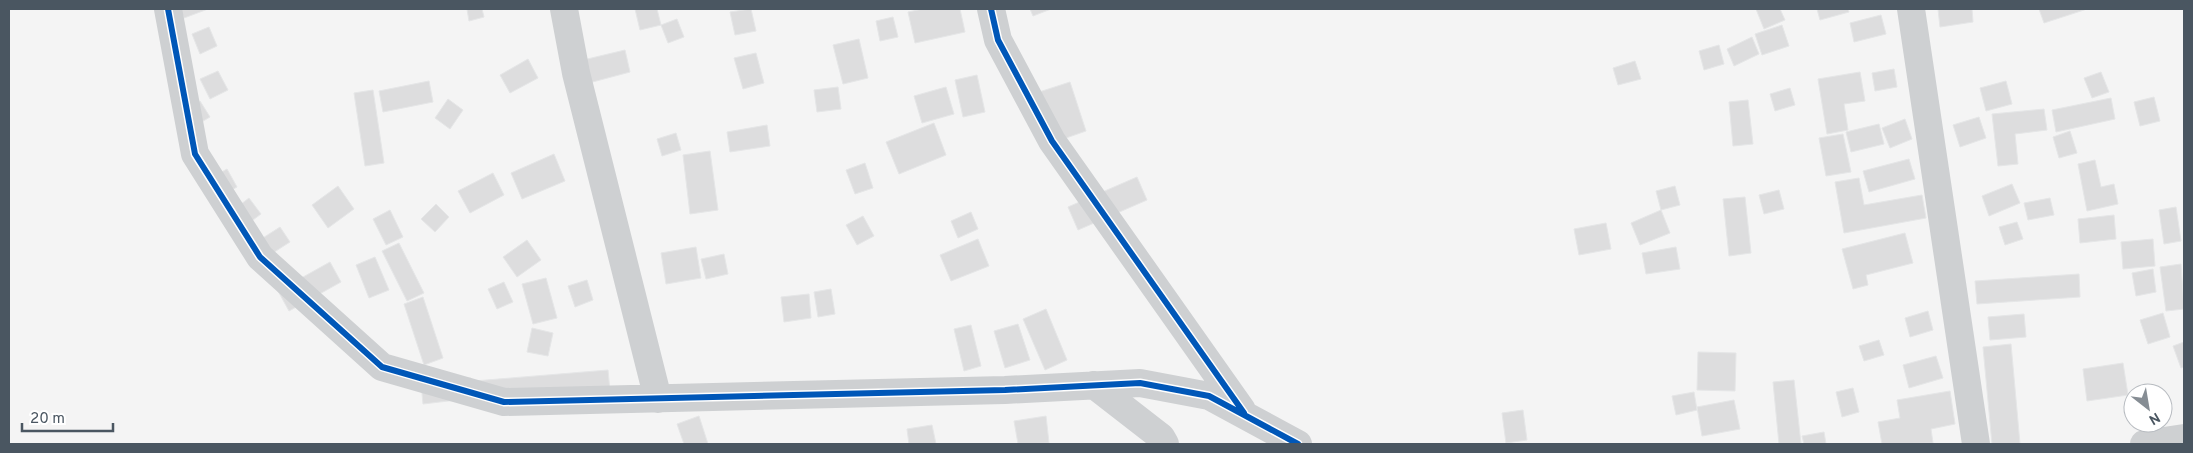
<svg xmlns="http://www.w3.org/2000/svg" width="2193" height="453" viewBox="0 0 2193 453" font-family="Overpass,sans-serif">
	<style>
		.building { fill: #ddddde; stroke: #e5e6e7 }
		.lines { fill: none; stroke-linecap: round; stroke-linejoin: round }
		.minor { stroke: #ced0d2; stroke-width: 28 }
		.cycleway-casing { stroke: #fff; stroke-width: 9 }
		.cycleway { stroke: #0057b8; stroke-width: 6 }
	</style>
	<rect width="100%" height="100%" fill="#f4f4f4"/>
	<path class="building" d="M180,9H208L184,18Z
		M467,9H482L484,17L469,21Z
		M635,9H657L661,25L640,30Z
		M751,9L756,31L735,35L730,12Z
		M923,9H960L965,32L915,43L908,12Z
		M1030,9H1051L1033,16Z
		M1756,9H1780L1785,20L1764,29Z
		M1817,9H1848L1849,12L1820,20Z
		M1938,9H1972L1973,22L1940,27Z
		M2039,9H2087L2044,23Z
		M1881,15L1886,34L1854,42L1850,23Z
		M893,17L898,37L880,41L876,21Z
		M677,19L684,37L668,43L661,25Z
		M1782,25L1789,46L1762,55L1755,34Z
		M209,27L217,46L200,54L192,34Z
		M1752,37L1759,54L1734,66L1727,49Z
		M859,39L868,78L843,84L833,45Z
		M1719,45L1724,64L1704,70L1699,51Z
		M625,50L630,72L585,84L579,61Z
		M756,53L764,83L743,89L734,58Z
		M528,59L538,78L510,93L500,75Z
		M1635,61L1641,79L1618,85L1613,68Z
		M1894,69L1897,87L1875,91L1872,73Z
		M218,71L228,90L210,99L200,79Z
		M1860,72L1865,101L1844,104L1848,130L1827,134L1818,79Z
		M2101,72L2109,92L2092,98L2084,78Z
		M977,75L985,112L963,117L955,80Z
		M429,81L433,102L383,112L379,91Z
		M2006,81L2012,104L1986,111L1980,88Z
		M1070,82L1086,131L1046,145L1030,95Z
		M838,87L841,109L817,112L814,90Z
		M946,87L954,114L922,123L914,96Z
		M1790,88L1795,105L1775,111L1770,94Z
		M373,90L384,163L365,166L354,93Z
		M2154,97L2160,121L2140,126L2134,102Z
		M2111,98L2115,119L2056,132L2052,110Z
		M448,99L463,110L450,129L435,118Z
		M1748,100L1753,144L1733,146L1729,102Z
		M200,101L210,117L193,127L183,111Z
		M2044,109L2047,130L2015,134L2018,164L1998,166L1992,114Z
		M1979,117L1986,138L1960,147L1953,125Z
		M1905,119L1912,139L1890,148L1882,128Z
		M934,123L946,155L899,174L886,142Z
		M1879,124L1884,144L1851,152L1846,132Z
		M767,125L770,146L730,152L727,132Z
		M2070,131L2077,153L2059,158L2053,137Z
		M676,133L681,150L662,156L657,139Z
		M1843,134L1851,172L1826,176L1819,138Z
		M710,151L718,210L690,214L683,155Z
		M554,154L565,181L522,199L511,173Z
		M1909,159L1915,179L1869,192L1863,171Z
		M2095,160L2101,187L2114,184L2118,204L2087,211L2078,164Z
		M865,163L873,188L855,194L846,170Z
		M227,169L237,187L219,197L209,179Z
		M493,173L504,195L470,213L458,191Z
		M1137,177L1147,200L1078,230L1068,207Z
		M1859,178L1864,205L1922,195L1926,218L1844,233L1835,182Z
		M2012,184L2020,203L1989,216L1982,196Z
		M338,186L354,209L328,228L312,205Z
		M1675,186L1680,205L1661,210L1656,191Z
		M1779,190L1784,209L1764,214L1759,195Z
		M1745,197L1751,253L1729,256L1723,199Z
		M249,198L261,214L245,226L232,211Z
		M2050,198L2054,215L2028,220L2024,203Z
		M436,204L449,217L435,232L421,219Z
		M2176,207L2181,241L2164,244L2159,210Z
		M390,210L403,237L386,245L373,219Z
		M1661,210L1670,233L1640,245L1631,223Z
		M971,212L978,229L958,238L951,221Z
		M2114,215L2116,239L2080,243L2078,219Z
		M863,216L874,236L857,245L846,225Z
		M2017,222L2023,239L2005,245L1999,227Z
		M1606,223L1611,249L1579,255L1574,229Z
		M280,227L290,242L254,265L244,250Z
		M1905,233L1913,263L1866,275L1868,285L1853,289L1842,249Z
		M978,239L989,266L951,281L940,255Z
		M2153,239L2155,266L2123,269L2121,242Z
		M527,240L541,260L517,277L503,257Z
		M399,243L424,293L407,301L382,251Z
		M696,247L701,278L666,284L661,253Z
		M1676,247L1680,269L1646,274L1642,253Z
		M724,254L728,274L706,279L701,259Z
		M375,257L389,290L369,298L356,265Z
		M330,262L341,282L289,311L278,291Z
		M2181,264L2184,309L2166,311L2160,267Z
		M2153,269L2156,292L2136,296L2132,273Z
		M2079,274L2080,297L1977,304L1975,281Z
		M546,278L557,318L533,324L522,284Z
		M587,280L593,300L575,307L568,286Z
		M504,282L513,302L497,309L488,289Z
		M831,289L835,314L818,317L814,292Z
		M809,294L811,318L784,322L781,297Z
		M423,297L443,358L424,365L404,304Z
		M1046,309L1067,360L1045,370L1023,319Z
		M1928,311L1933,330L1910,337L1905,318Z
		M2163,313L2170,337L2148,344L2140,320Z
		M2024,314L2026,337L1990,340L1988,317Z
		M1018,324L1030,360L1005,368L994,331Z
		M971,325L981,366L964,371L954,329Z
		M532,328L553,333L548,356L527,352Z
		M1879,340L1884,355L1864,361L1859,346Z
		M2184,342V367L2181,368L2173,346Z
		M2011,344L2020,444H1992L1983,347Z
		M1698,352L1736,353L1735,391L1697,390Z
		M1936,356L1943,378L1909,388L1903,365Z
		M2123,363L2128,395L2087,401L2083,369Z
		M608,370L610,391L476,402L474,381Z
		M471,378L473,398L423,404L421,383Z
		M1794,380L1801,444H1779L1773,382Z
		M1853,388L1859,412L1842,417L1836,392Z
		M1950,391L1955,424L1931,429L1933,443L1882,444L1878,422L1900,418L1897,400Z
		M1694,392L1697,410L1676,415L1672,396Z
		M1734,400L1740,429L1702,436L1697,407Z
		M1523,410L1527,440L1506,443L1502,413Z
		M699,416L708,444H684L677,424Z
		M1046,416L1049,443L1018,444L1014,421Z
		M932,425L936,444H909L907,429Z
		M1824,432L1826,444H1804L1802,436Z"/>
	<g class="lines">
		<path class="minor" d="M168,9L195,154L260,257L382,367L504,402L1005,390L1140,383L1209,396L1298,444
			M564,9L576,73L658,399
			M991,9L998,40L1052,141L1242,410
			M1911,9L1976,444
			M1094,385L1161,437L1165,444
			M2144,444L2184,438"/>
		<g class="cycleway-casing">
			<path id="cycleway" d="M168,9L195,154L260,257L382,367L504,402L1005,390L1140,383L1209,396L1298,444
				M991,9L998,40L1052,141L1244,413"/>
		</g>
		<use href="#cycleway" class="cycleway"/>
	</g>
	<rect width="2193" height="453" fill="none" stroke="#4a5661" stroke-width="20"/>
	<g transform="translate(2148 408) rotate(149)"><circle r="24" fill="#ffffff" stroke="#b7bbc0"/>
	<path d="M0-4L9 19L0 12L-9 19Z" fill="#868d94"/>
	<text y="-8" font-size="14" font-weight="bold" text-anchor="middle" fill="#4a5661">N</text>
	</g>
	<path d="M22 423v8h91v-8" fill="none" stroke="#4a5661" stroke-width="2.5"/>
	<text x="30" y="423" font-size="15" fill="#4a5661" stroke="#ffffff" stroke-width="4" paint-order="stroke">20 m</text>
</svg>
